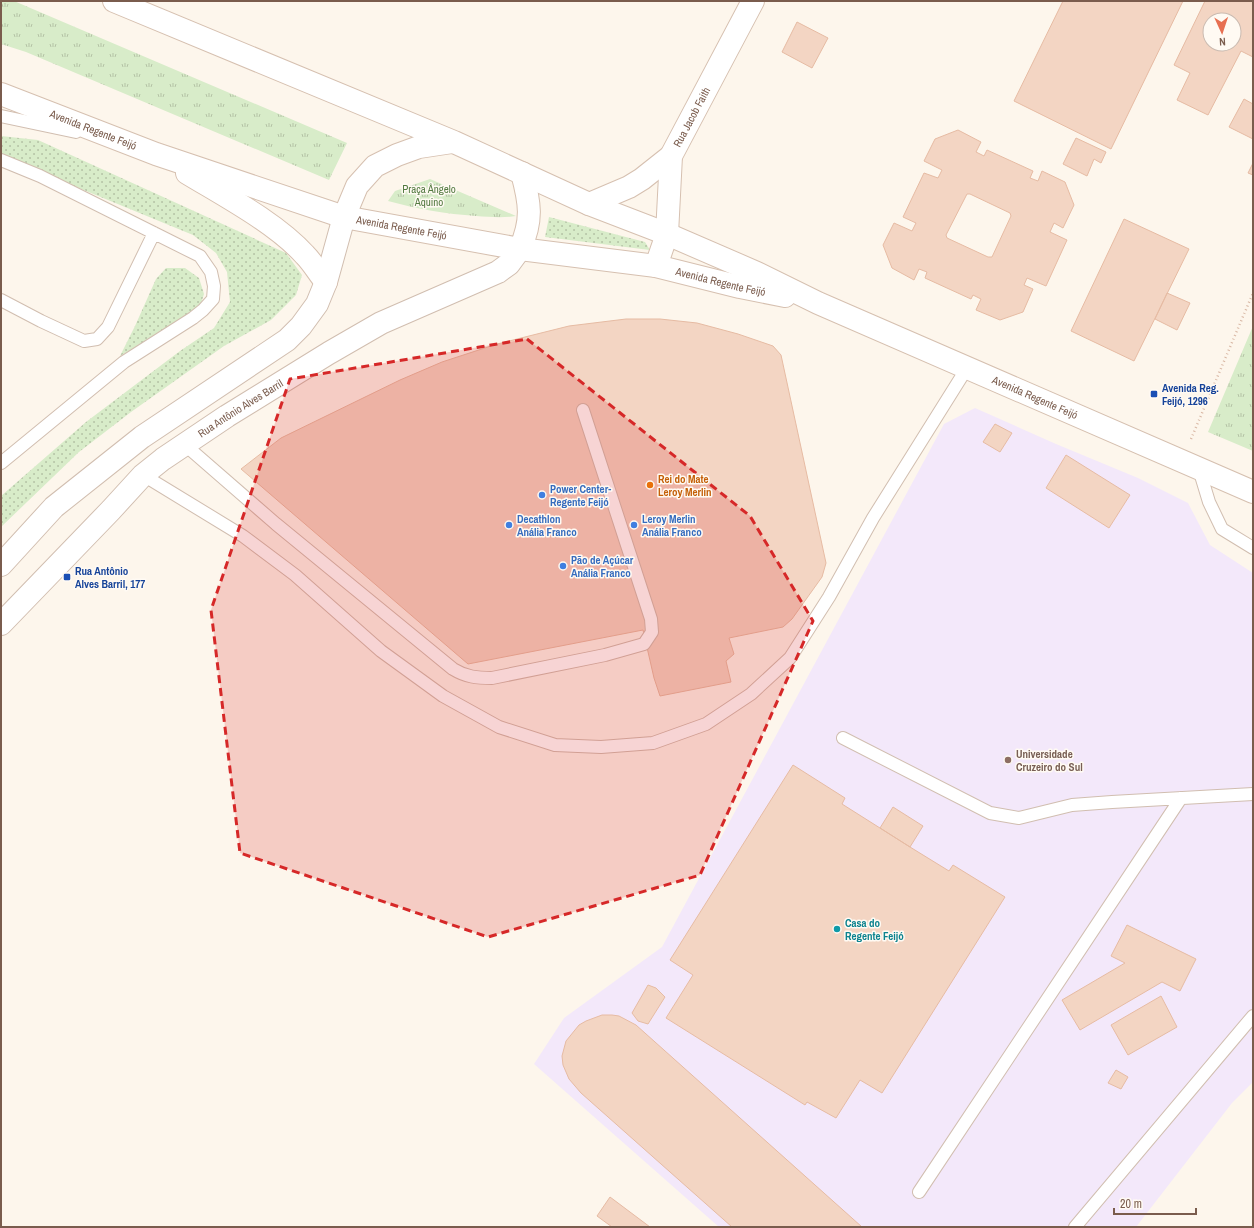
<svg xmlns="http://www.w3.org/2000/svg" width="1254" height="1228" viewBox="0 0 1254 1228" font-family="'Archivo Narrow',sans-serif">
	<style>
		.education { fill: #f3e8fa }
		.grass { fill: url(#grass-dots) }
		.park { fill: url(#park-tufts) }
		.building { fill: #f3d5c3; stroke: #e6bba3; fill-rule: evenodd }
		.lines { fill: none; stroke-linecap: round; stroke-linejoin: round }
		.service-casing { stroke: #d1beb0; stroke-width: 14 }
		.tertiary-casing { stroke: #d1beb0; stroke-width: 24 }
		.secondary-casing { stroke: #d6c0b0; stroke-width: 24 }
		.path { stroke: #d9b8a5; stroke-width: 2.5; stroke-dasharray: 1 3; stroke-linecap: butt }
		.service { stroke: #fff; stroke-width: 12 }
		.tertiary { stroke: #fff; stroke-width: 22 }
		.secondary { stroke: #fff; stroke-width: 22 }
		.marked { fill: #d62828; fill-opacity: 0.2; stroke: #d62828; stroke-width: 3; stroke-dasharray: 8 5; stroke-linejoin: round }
		.transit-dot { fill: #1a4fb4; stroke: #fffaf3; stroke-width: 1.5 }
		.food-dot { fill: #e8710a; stroke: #fffaf3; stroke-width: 1.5 }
		.shop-dot { fill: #3f7fe0; stroke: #fffaf3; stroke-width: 1.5 }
		.education-dot { fill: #8d6e63; stroke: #fffaf3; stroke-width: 1.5 }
		.culture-dot { fill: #0f9aa8; stroke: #fffaf3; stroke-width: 1.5 }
		.labels { text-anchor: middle; stroke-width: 3; stroke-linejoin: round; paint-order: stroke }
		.street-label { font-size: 11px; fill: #7a5c4d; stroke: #fffaf3 }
		.park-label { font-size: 11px; fill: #537a41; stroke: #fffaf3 }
		.transit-label { font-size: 11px; font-weight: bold; fill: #164399; stroke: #fffaf3; text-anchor: start }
		.food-label { font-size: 11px; font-weight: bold; fill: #c56008; stroke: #fffaf3; text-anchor: start }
		.shop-label { font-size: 11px; font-weight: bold; fill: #366cbe; stroke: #fffaf3; text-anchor: start }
		.education-label { font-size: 11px; font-weight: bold; fill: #785e54; stroke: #fffaf3; text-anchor: start }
		.culture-label { font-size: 11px; font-weight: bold; fill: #0d838f; stroke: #fffaf3; text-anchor: start }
	</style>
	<defs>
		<pattern id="grass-dots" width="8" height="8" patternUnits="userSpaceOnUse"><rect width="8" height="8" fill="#d8ecc9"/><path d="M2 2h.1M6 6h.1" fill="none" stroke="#b4c2a5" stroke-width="1.8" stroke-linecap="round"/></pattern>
		<pattern id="park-tufts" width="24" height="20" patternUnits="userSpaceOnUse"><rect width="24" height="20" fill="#d8ecc9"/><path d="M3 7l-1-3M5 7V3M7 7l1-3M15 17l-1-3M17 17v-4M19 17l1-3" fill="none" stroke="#b4c2a5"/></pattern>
	</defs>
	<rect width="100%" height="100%" fill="#fdf6ec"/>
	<path class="education" d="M975,408L1056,444L1138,478L1188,503L1210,545L1253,573V1082L1232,1103L1136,1227H719L534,1064L564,1018L662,947L944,424Z"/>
	<path class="grass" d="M1,136L38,140L286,253L302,275L296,295L271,320L224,346L131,412L79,452L1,527V496L86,422L180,351L214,328L230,302L227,272L216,253L193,235L1,156Z
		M549,217L645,242L650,250L545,237Z
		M166,268H185L199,278L204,294L199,310L163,332L120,356L135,326L156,279Z"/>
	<path class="park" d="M1,1H14L347,143L329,180L26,52L1,44Z
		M430,179L516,216C503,218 490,217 476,216C446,214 417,209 388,201L395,191Z
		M1253,326V451L1208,432Z"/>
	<path class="building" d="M1063,1H1183L1111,149L1014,101Z
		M1205,1H1253V57L1241,51L1208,115L1177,100L1190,73L1174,65ZM1210,20H1234V44H1210Z
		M797,22L828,38L812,68L782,52Z
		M1244,99L1253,104V139L1229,127Z
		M958,130L981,142L976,152L984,156L987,150L1033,171L1030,178L1038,181L1042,171L1065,182L1074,205L1063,228L1054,223L1050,232L1067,240L1046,286L1027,278L1024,285L1033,289L1023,312L1000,320L976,310L981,299L973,295L971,299L925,278L927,272L919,269L914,280L892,268L883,245L894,223L912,231L916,223L903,217L924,173L938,178L942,170L924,161L935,139ZM967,194H970L1010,213L1011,216L992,257H988L947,238L946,235Z
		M1076,138L1106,152L1101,163L1094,159L1087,176L1063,164Z
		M1253,163V175L1248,173Z
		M1124,219L1189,249L1134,361L1071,331Z
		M1167,293L1190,303L1177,330L1155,319Z
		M626,319H660L697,323L738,334L773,346L781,355L826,563L822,577L792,619L783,627L729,638L734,654L726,661L731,682L660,696L654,678L643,630L468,664L241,469L281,438L400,380L442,362L497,344L569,326Z
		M995,424L1012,433L1000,452L983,442Z
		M1066,455L1130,495L1109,528L1046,488Z
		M793,765L845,798L842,804L910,847L949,871L953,865L1005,897L882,1093L860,1080L836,1118L807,1102L805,1105L666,1018L693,975L670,960Z
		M893,807L923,826L910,847L880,828Z
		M1127,925L1196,959L1180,991L1162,982L1080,1030L1062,1000L1125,963L1111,956Z
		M648,985L656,988L665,997L648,1024L638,1021L632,1013Z
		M1161,996L1177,1027L1128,1055L1111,1025Z
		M602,1015H612L619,1016L636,1025L862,1227H732L581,1093L569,1079L563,1065L562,1056L566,1041L579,1025L586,1021Z
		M1116,1070L1128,1077L1121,1089L1108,1083Z
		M610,1197L650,1227H612L597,1216Z"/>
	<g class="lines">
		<g class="service-casing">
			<path id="service" d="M1,116L76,132
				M1,160L40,176L200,256L211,272L214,286L213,299L203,310L193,318L124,362L1,463
				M1,300L41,321L84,341L97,339L108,327L154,233
				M184,444L276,524L453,669C466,677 477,678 492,678L605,655L644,644L652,632L651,619L583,410
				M1199,469L1209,502L1222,529L1253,548
				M143,475L243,536L295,575L381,651L443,696L499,727L555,745L601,747L653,743L706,724L751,694L790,658L829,597L873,518L967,368
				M843,738L990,813L1019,818L1072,805L1112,802L1253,794
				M919,1192L1181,798
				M1075,1227L1253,1016"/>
		</g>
		<g class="tertiary-casing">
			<g id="tertiary">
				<path d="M1,565L54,507L142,437L287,340L301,326L317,304L326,282L344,217"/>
				<path id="s1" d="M1,624L111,510L143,475L163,459L227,416L329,353L381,323L498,272L509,264L520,249"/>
			</g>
		</g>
		<g class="secondary-casing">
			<g id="secondary">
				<path id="s2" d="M114,1L454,142L589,204L667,234L757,273L818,303L1253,492"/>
				<path id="s3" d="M1,94L156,154L344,217L520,249L656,266L740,287L785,296"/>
				<path d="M187,173C225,196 276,223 305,255C313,263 319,274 326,282"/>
				<path d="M589,204L629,187L642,179L671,156"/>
				<path d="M344,217L357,186L375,166L397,155L419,147L452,142"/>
				<path d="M520,249C533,220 530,203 522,173"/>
				<path id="s4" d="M656,266L667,234L671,156L753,1"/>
			</g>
		</g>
		<path class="path" d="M1191,439L1253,293"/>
		<use href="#service" class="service"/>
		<use href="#tertiary" class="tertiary"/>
		<use href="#secondary" class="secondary"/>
	</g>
	<path class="marked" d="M527,339L750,516L813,621L700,875L488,937L240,853L211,610L290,379Z"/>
	<g class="transit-dot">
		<rect x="1150" y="390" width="8" height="8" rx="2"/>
		<rect x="63" y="573" width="8" height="8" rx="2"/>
	</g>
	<circle class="food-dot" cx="650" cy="485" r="4"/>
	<g class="shop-dot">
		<circle cx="542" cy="495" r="4"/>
		<circle cx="509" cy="525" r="4"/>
		<circle cx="634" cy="525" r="4"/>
		<circle cx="563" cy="566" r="4"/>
	</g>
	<circle class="education-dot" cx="1008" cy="760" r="4"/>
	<circle class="culture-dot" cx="837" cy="929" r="4"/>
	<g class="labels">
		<g class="street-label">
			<text dy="4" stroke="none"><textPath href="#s4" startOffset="156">Rua Jacob Faith</textPath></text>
			<text dy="4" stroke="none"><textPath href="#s3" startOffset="99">Avenida Regente Feijó</textPath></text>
			<text dy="4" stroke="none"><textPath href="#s3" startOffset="423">Avenida Regente Feijó</textPath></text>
			<text dy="4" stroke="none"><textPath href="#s3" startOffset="747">Avenida Regente Feijó</textPath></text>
			<text dy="4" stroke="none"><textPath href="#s2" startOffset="1003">Avenida Regente Feijó</textPath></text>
			<text dy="4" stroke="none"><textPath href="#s1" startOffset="324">Rua Antônio Alves Barril</textPath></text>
		</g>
		<g class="park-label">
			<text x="429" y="193">Praça Ângelo<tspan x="429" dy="13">Aquino</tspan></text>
		</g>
		<g class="transit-label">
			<text x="1162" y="392">Avenida Reg.<tspan x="1162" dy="13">Feijó, 1296</tspan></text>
			<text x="75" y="575">Rua Antônio<tspan x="75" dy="13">Alves Barril, 177</tspan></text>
		</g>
		<g class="food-label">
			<text x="658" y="483">Rei do Mate<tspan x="658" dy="13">Leroy Merlin</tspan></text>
		</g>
		<g class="shop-label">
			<text x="550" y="493">Power Center-<tspan x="550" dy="13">Regente Feijó</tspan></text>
			<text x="517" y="523">Decathlon<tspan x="517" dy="13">Anália Franco</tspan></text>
			<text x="642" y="523">Leroy Merlin<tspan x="642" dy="13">Anália Franco</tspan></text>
			<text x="571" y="564">Pão de Açúcar<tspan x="571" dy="13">Anália Franco</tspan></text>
		</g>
		<g class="education-label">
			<text x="1016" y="758">Universidade<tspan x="1016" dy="13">Cruzeiro do Sul</tspan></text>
		</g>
		<g class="culture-label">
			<text x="845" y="927">Casa do<tspan x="845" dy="13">Regente Feijó</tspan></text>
		</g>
	</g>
	<rect width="1254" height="1228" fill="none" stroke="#7a5c4d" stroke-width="4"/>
	<g transform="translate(1222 32) rotate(177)"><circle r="19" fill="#fffaf3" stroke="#cabbb1"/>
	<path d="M0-3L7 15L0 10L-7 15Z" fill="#e76f51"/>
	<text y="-6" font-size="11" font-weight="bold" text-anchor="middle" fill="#7a5c4d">N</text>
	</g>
	<path d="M1114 1208v6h82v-6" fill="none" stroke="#7a5c4d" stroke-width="2"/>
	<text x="1120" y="1208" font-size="12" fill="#7a5c4d" stroke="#fffaf3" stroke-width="3" paint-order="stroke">20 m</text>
</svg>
